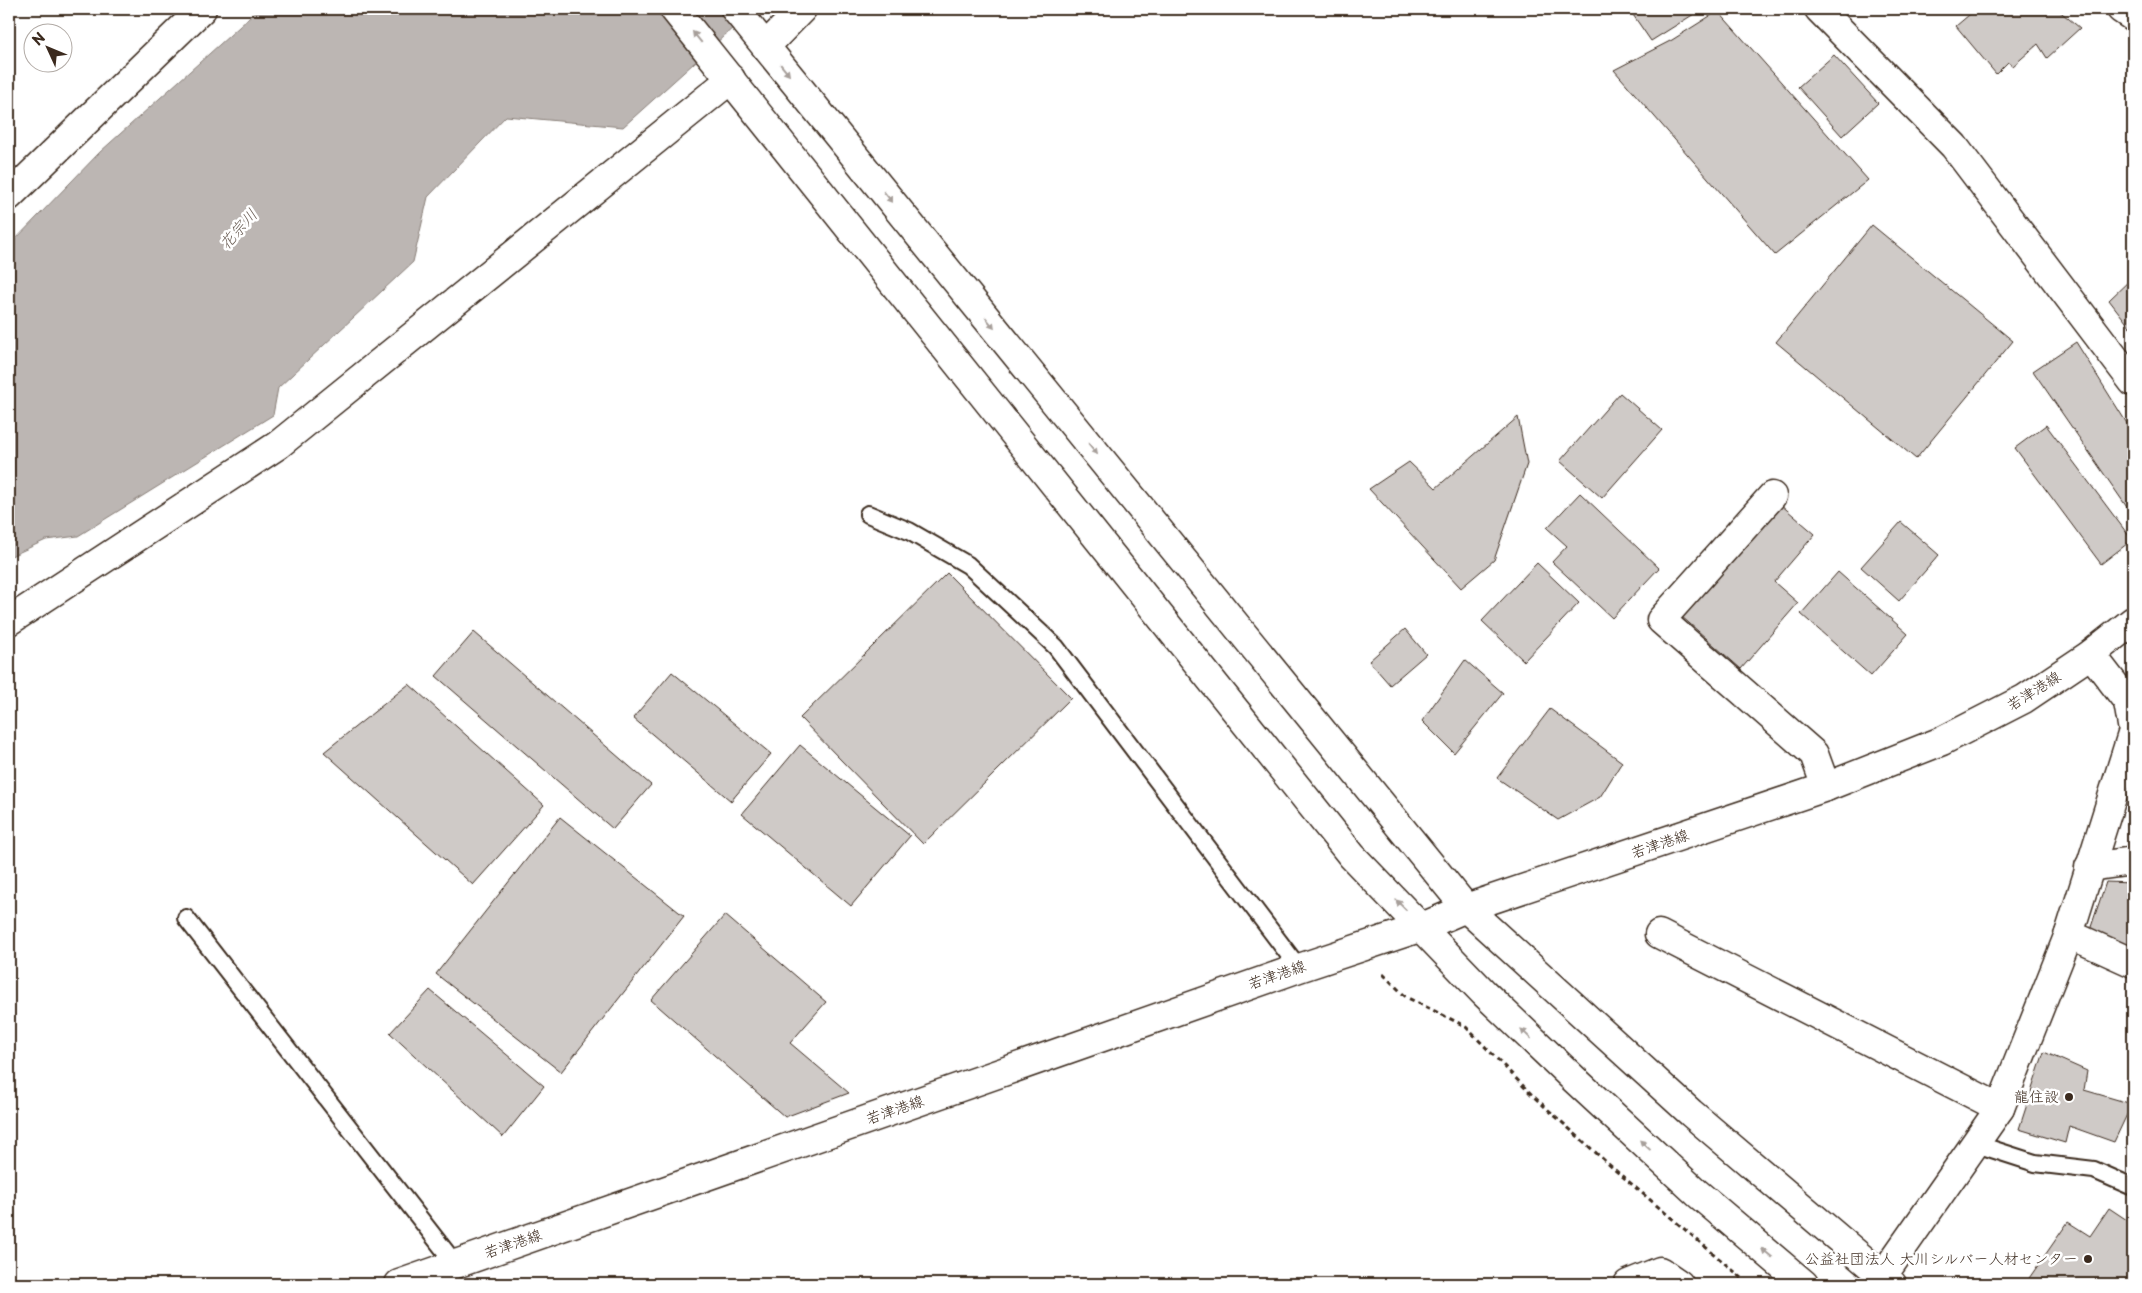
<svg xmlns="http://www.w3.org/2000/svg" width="2142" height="1293" viewBox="0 0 2142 1293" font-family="'Playpen Sans','Klee One',sans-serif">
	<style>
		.water { fill: #bcb6b3; stroke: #887e77 }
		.building { fill: #cfcac7; stroke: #3b2a1e }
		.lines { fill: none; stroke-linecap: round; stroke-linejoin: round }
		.service-casing { stroke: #3b2a1e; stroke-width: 20 }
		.minor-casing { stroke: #3b2a1e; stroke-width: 31 }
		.tertiary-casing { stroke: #3b2a1e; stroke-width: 31 }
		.secondary-casing { stroke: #3b2a1e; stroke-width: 31 }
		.path { stroke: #3b2a1e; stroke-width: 3; stroke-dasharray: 5 4; stroke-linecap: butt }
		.service { stroke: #fff; stroke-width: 16 }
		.minor { stroke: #fff; stroke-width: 28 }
		.tertiary { stroke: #fff; stroke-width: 28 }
		.secondary { stroke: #fff; stroke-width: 28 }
		.oneway { fill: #a79f9a }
		.poi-dot { fill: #3b2a1e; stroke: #fff; stroke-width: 2 }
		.labels { text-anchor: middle; stroke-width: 5; stroke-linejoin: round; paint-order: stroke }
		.street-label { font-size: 15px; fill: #3b2a1e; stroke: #fff }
		.poi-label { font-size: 15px; fill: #3b2a1e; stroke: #fff; text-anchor: end }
		.water-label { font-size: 16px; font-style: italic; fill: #685b52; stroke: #fff }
	</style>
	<rect width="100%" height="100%" fill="#fff"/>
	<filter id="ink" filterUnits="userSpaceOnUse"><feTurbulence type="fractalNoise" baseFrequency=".02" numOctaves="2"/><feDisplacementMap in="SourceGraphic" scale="10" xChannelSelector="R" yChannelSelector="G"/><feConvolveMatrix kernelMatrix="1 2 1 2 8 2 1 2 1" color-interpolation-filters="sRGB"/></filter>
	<g filter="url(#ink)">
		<path class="water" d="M259,9H754L623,127L506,116L428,197L413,262L278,388L273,415L78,536L46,540L9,557V246L100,152Z"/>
		<path class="building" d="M1629,9H1702L1651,41Z
			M1976,9H2057L2080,28L2047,58L2038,44L2013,66L2008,62L1996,74L1956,26Z
			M1718,11L1868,180L1775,255L1614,70L1672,40Z
			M1834,55L1878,103L1842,136L1798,87Z
			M1872,225L2013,341L1916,459L1776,342Z
			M2133,277V331L2109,300Z
			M2076,342L2133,433V516L2033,371Z
			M1620,393L1662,430L1602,498L1560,461Z
			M1518,417L1527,464L1494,560L1461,588L1369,489L1409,462L1436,488Z
			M2046,425L2132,540L2101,564L2015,448Z
			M1580,493L1659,568L1612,618L1552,562L1567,546L1547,528Z
			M1780,504L1815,534L1774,582L1798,603L1741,669L1681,616Z
			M1901,522L1939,555L1899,601L1861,567Z
			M1537,563L1579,603L1524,661L1482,621Z
			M1838,572L1908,634L1871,676L1801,614Z
			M947,573L1071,698L923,844L800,718Z
			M1405,629L1426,654L1390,685L1369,661Z
			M474,632L651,785L613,829L436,676Z
			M1465,660L1503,693L1454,753L1422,721Z
			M672,672L771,754L731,801L633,718Z
			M409,684L544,805L473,885L324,752Z
			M1550,709L1622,762L1600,797L1558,820L1497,778Z
			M800,745L910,836L851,906L742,814Z
			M560,817L684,916L561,1072L436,974Z
			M2106,882L2133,883V952L2089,933Z
			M725,915L826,1002L790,1043L849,1093L785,1117L651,1000Z
			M430,990L544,1086L503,1137L390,1033Z
			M2044,1052L2087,1071L2084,1090L2132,1104L2114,1142L2069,1126L2065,1143L2019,1129Z
			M2109,1208L2133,1224L2132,1284H2025L2068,1222L2090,1236Z"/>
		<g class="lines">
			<g class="service-casing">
				<path id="service" d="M868,514L909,531L968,565L1056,647L1299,968
					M186,918L456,1265
					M1976,1144L2035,1163L2094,1170L2133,1187"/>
			</g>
			<g class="minor-casing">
				<path id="minor" d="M1819,9L1954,146L2133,382
					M2121,9L2133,17
					M766,46L802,9
					M9,196L202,9
					M1772,496L1661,620L1814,754L1826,787
					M9,621L278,445L731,79
					M2089,867L2133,861
					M1659,934L2000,1108
					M2069,934L2133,963
					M1628,1284L1660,1271L1679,1284"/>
			</g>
			<g class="tertiary-casing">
				<path id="tertiary" d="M674,9L1352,856L1484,993L1575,1080L1697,1193L1804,1284
					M735,9L1466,908L1691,1113L1892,1284
					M1877,1284L2000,1108L2069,934L2133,731L2128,702L2091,654"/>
			</g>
			<g class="secondary-casing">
				<path id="secondary" d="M399,1284L1299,968L1422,927L1466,908L1826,787L1942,741L2024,699L2091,654L2133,621"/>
			</g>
			<path class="path" d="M1383,974L1406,997L1465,1026L1533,1096L1615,1170L1749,1284"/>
			<use href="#service" class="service"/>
			<use href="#minor" class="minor"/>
			<use href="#tertiary" class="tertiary"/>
			<use href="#secondary" class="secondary"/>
		</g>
		<defs><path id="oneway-solid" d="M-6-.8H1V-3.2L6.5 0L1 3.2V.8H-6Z" transform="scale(1.25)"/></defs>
		<g class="oneway">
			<use href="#oneway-solid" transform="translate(697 37) rotate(-129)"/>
			<use href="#oneway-solid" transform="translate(785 70) rotate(51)"/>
			<use href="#oneway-solid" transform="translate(888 197) rotate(51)"/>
			<use href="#oneway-solid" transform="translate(990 323) rotate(51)"/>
			<use href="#oneway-solid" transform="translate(1093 449) rotate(51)"/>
			<use href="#oneway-solid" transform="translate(1401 905) rotate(-135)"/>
			<use href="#oneway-solid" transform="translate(1526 1034) rotate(-136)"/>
			<use href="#oneway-solid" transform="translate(1645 1145) rotate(-137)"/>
			<use href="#oneway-solid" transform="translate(1767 1253) rotate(-140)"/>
		</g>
	</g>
	<g class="poi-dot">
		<circle cx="2069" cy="1097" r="5"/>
		<circle cx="2088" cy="1259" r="5"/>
	</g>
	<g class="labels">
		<g class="street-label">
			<text transform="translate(2034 691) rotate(-32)" y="5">若津港線</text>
			<text transform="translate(1660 844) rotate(-19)" y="5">若津港線</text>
			<text transform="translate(1277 975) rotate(-19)" y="5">若津港線</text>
			<text transform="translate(895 1110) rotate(-19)" y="5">若津港線</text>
			<text transform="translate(513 1244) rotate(-19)" y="5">若津港線</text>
		</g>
		<g class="poi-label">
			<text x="2059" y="1102">龍住設</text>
			<text x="2078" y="1264">公益社団法人 大川シルバー人材センター</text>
		</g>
		<g class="water-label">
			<text transform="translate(238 229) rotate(-48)" y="6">花宗川</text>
		</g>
	</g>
	<rect width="2142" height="1293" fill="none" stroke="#fff" stroke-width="30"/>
	<rect x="15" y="15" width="2112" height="1263" fill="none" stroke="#3b2a1e" stroke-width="2" filter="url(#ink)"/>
	<g transform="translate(48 48) rotate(314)"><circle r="24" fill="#ffffff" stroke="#b1aaa5"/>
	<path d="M0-4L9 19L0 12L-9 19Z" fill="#3b2a1e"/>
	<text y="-8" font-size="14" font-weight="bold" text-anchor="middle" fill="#3b2a1e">N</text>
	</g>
</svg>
